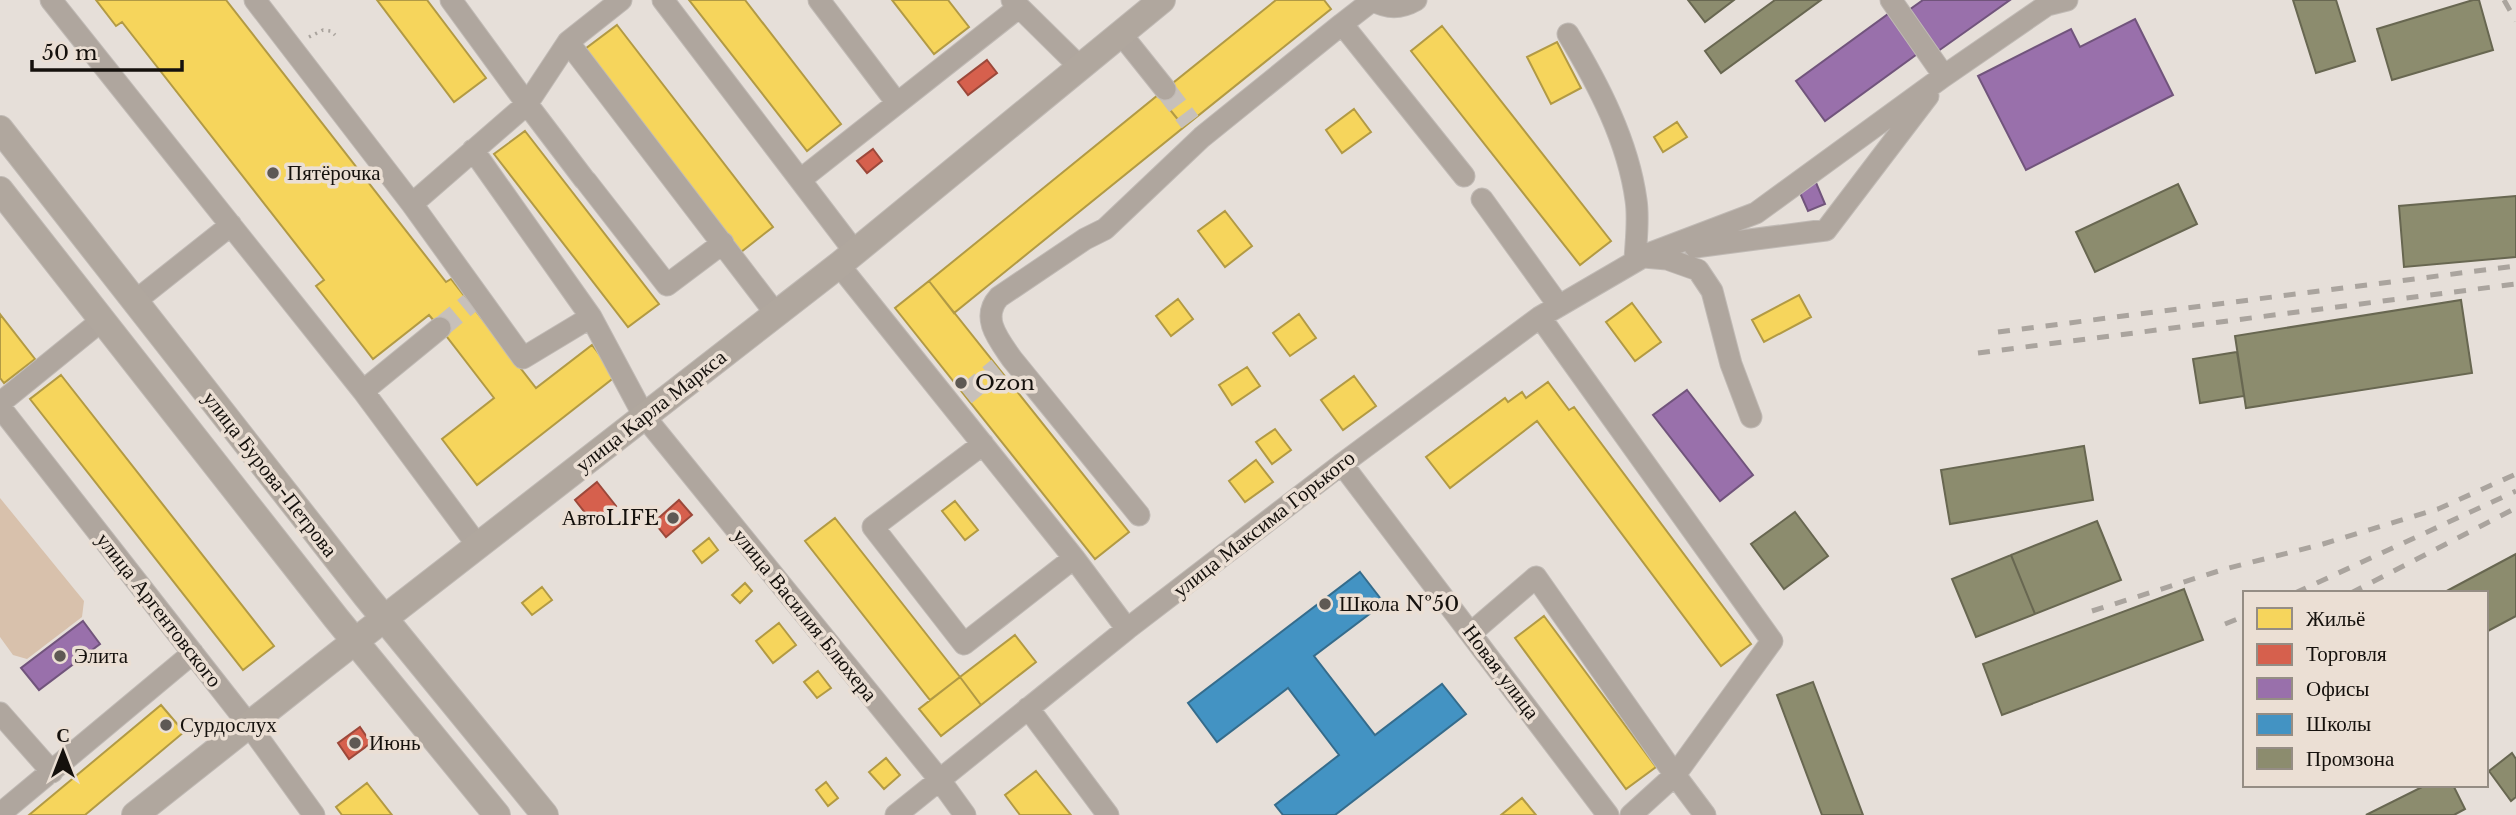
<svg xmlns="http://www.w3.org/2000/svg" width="2516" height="815" viewBox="0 0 2516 815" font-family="'Libre Baskerville',serif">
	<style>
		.green { fill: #d8c1ac }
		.homes { fill: #f6d55c; stroke: #b29a44; stroke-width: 2 }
		.shops { fill: #d6604d; stroke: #9c483a; stroke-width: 2 }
		.offices { fill: #9970ab; stroke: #71547c; stroke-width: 2 }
		.schools { fill: #4393c3; stroke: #356c8c; stroke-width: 2 }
		.industry { fill: #8c8c6e; stroke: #686751; stroke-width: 2 }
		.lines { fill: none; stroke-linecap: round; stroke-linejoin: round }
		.minor-tunnel { stroke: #c7c0ba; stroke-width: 21; stroke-dasharray: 21 10; stroke-linecap: butt }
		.minor-casing { stroke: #c0bab5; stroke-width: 23 }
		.major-casing { stroke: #c0bab5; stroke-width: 28 }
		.path { stroke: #a9a39d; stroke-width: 3.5; stroke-dasharray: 2 5; stroke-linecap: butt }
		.minor { stroke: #afa69e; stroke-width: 21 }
		.major { stroke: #b0a79e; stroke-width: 26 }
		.rail { stroke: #aaa49e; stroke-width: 5; stroke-dasharray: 12 12; stroke-linecap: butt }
		.poi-dot { fill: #5e5954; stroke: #ebdfd4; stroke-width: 2.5 }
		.labels { text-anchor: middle; stroke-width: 7; stroke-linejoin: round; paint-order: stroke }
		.poi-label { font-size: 21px; fill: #15110d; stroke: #ebdfd4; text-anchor: start }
		.street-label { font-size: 21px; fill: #15110d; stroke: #ebdfd4 }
	</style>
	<rect width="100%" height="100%" fill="#e6dfd9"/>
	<path class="green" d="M0,498L84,601L82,617L27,659L13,655L0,637Z"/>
	<path class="homes" d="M96,0H226L446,282L451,279L536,388L592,345L616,376L477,485L442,439L494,398L440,328L429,315L373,359L316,286L324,280L122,22L116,26Z
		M377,0H427L486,78L454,102Z
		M689,0H745L841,124L807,151Z
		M892,0H948L969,27L934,54Z
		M1276,0H1324L1331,9L1184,127L1158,95Z
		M617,25L773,227L741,252L585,49Z
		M1442,26L1611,241L1580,265L1411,51Z
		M1557,42L1581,88L1551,104L1527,57Z
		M1158,95L1184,127L954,313L929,281Z
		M1354,109L1371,132L1342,153L1326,130Z
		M1677,122L1687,137L1663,152L1654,137Z
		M525,131L659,304L628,327L494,154Z
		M1225,211L1252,246L1225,267L1198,231Z
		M929,281L1129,532L1095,559L895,308Z
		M1799,295L1811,317L1764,342L1752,320Z
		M1178,299L1193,319L1171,336L1156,316Z
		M1632,303L1661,342L1635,361L1606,322Z
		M0,314L35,359L4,383L0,378Z
		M1299,314L1316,338L1290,356L1273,333Z
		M1247,367L1260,386L1232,405L1219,385Z
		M61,375L274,646L243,670L30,399Z
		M1354,376L1376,406L1343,430L1321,400Z
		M1548,382L1569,410L1574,407L1751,644L1721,666L1537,421L1450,488L1426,457L1505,398L1508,402L1522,392L1526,398Z
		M1275,429L1291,450L1272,464L1256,442Z
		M1256,460L1273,482L1245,502L1229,481Z
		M955,501L978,530L965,540L942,511Z
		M835,518L960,677L930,700L805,541Z
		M709,538L718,550L702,563L693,551Z
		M745,583L752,591L740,603L732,595Z
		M542,587L552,600L532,615L522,603Z
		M1544,616L1656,767L1626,789L1515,638Z
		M779,623L796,645L773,663L756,641Z
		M1015,635L1036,662L981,705L960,677Z
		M818,671L831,688L817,698L804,682Z
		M960,677L981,705L941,736L919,709Z
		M161,705L184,732L85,815H29Z
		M886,758L900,775L884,789L869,772Z
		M1036,771L1071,815H1020L1005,795Z
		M826,782L838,798L828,806L816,790Z
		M367,783L392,815H342L336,807Z
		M1522,798L1536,815H1501Z"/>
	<path class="shops" d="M987,60L997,73L968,95L958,82Z
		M873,149L882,161L867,173L857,161Z
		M597,482L616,506L594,524L575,500Z
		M679,500L692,515L666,537L654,522Z
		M360,727L371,743L349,759L338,743Z"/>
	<path class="offices" d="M1923,0H2010L1934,54L1902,15Z
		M1895,9L1924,49L1825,121L1796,81Z
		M2135,19L2173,95L2026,170L1978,76L2071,29L2080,47Z
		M1814,178L1825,204L1808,211L1797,186Z
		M1687,390L1753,475L1720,501L1653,415Z
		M83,621L100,644L39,690L21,668Z"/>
	<path class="schools" d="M1360,572L1384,603L1314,656L1375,735L1442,684L1466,714L1335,815H1283L1275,805L1339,755L1288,688L1217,742L1188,703Z"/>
	<path class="industry" d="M1688,0H1734L1705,22Z
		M1775,0H1821L1721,73L1705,51Z
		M2293,0H2336L2355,61L2316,73Z
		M2473,0H2479L2493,50L2392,80L2377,29Z
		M2178,184L2197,224L2095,272L2076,232Z
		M2516,196V257L2404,267L2399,206Z
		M2461,300L2472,373L2246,408L2235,336Z
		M2237,352L2244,396L2200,403L2193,359Z
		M2084,446L2093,500L1950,524L1941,470Z
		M1795,512L1828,556L1784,589L1751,544Z
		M2097,521L2121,580L2035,614L2011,555Z
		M2516,554V616L2486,632V593H2443Z
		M2011,555L2035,614L1976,637L1952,579Z
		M2184,589L2203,640L2002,715L1983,664Z
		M1813,682L1863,815H1822L1777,695Z
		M2512,753L2516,759V797L2511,801L2489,771Z
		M2426,785H2453L2465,809L2454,815H2366Z"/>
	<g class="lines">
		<path class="minor-tunnel" d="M1165,89L1190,122
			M440,328L470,303
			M965,395L998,368"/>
		<g class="minor-casing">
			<path id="minor" d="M51,0L363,391L478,546
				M255,0L412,204
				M451,0L527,104L412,204L523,358L591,317L644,416L939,779L965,815
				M663,0L855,252
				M819,0L897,103
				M1012,0L1080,67
				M1372,0C1388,9 1400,9 1416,0
				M1373,0L1342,24L1464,176
				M1891,0L1944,76
				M1121,34L1165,89
				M1568,34C1598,84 1628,141 1636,200C1639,219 1636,240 1635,260
				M568,42L621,0
				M473,150L591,317
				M584,179L527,104L568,42L776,314
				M800,180L1018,8
				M586,181L667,285L723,243
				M1482,199L1559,306
				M1695,247L1826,230L1928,96
				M1644,257L1667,259L1698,270L1712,291L1731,364L1751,417
				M839,265L1074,558L1127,629
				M134,302L231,225
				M1540,317L1772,641L1675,775L1705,815
				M363,391L440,328
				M0,403L101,321
				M0,407L249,725L314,815
				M983,444L873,527L964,644L1074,558
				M1342,464L1608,815
				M1139,515L1012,359C999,340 980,318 999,297L1085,239L1105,229L1202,137L1342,24
				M1471,633L1536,577L1675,775L1631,815
				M1028,708L1108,815
				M0,713L52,772
				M0,814L193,653
				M896,815L1127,629L1342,464L1540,317L1648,254L1756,213L1944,76L2047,5L2067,0"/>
		</g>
		<g class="major-casing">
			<path id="major" d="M0,129L366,596L545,815
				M0,190L336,618L497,815
				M135,815L327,663L839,265L1162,0"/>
		</g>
		<path class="path" d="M309,37L323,30L331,31L335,35"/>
		<use href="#minor" class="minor"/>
		<use href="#major" class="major"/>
		<path class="rail" d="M2504,0L2516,21
			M1998,332L2516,266
			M1978,353L2516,284
			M2295,593L2516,491
			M2351,593L2516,508
			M2092,611L2225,569L2323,544L2438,509L2516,474
			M2225,624L2245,616"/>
	</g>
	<g class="poi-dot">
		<circle cx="273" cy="173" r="7"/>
		<circle cx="961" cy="383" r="7"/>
		<circle cx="673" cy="518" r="7"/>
		<circle cx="1325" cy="604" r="7"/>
		<circle cx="60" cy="656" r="7"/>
		<circle cx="166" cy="725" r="7"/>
		<circle cx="355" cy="743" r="7"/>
	</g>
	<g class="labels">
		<g class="poi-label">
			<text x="287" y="180">Пятёрочка</text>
			<text x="975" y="390">Ozon</text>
			<text x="659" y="525" text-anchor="end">АвтоLIFE</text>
			<text x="1339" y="611">Школа №50</text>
			<text x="74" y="663">Элита</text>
			<text x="180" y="732">Сурдослух</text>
			<text x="369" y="750">Июнь</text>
		</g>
		<g class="street-label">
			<text transform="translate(651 411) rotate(-38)" y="7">улица Карла Маркса</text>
			<text transform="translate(270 474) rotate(52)" y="7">улица Бурова-Петрова</text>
			<text transform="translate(1264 524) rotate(-38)" y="7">улица Максима Горького</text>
			<text transform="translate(159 610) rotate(52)" y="7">улица Аргентовского</text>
			<text transform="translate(805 615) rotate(51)" y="7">улица Василия Блюхера</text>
			<text transform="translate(1501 672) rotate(53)" y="7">Новая улица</text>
		</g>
	</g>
	<rect x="2243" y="591" width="245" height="196" fill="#ebdfd4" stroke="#958d84" stroke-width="2"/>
	<rect x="2257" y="608" width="35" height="21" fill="#f6d55c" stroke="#958d84" stroke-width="2"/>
	<text x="2306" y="626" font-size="21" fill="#15110d">Жильё</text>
	<rect x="2257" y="644" width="35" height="21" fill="#d6604d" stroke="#958d84" stroke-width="2"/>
	<text x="2306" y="661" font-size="21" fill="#15110d">Торговля</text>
	<rect x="2257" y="678" width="35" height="21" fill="#9970ab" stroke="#958d84" stroke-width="2"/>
	<text x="2306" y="696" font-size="21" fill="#15110d">Офисы</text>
	<rect x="2257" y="714" width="35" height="21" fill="#4393c3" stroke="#958d84" stroke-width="2"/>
	<text x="2306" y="731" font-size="21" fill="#15110d">Школы</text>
	<rect x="2257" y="748" width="35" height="21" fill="#8c8c6e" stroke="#958d84" stroke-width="2"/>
	<text x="2306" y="766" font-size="21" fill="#15110d">Промзона</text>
	<g transform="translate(63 752)" stroke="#ebdfd4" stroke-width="5" paint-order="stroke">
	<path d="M0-5L12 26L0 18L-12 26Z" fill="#15110d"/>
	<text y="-10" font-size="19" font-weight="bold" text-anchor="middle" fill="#15110d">С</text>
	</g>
	<path d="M32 60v10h150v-10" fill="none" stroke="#15110d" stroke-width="3.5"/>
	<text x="42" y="60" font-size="21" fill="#15110d" stroke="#ebdfd4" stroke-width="5" paint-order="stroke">50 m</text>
</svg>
